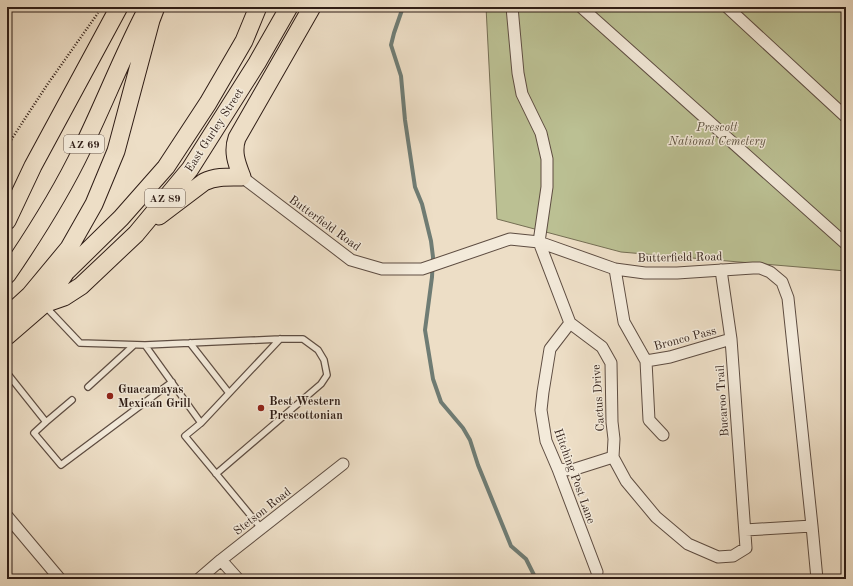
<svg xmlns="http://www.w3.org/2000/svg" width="853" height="586" viewBox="0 0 853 586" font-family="'Old Standard TT',serif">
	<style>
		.green { fill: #bbc093; stroke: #756e54 }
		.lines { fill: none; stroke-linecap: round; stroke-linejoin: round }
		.stream { stroke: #6f7c74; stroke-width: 4 }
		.service-casing { stroke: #5e4d42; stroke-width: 8 }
		.minor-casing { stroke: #5e4d42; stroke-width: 13 }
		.primary-casing { stroke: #2f1d16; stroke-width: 19 }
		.path { stroke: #2f1d16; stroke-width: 2.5; stroke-dasharray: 1 2; stroke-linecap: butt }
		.service { stroke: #f3eada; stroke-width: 5.5 }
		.minor { stroke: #f3eada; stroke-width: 11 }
		.primary { stroke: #eddec6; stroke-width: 17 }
		.poi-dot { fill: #8f2418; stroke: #f3eada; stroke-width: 1.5 }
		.labels { text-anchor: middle; stroke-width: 3; stroke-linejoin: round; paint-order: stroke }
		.shield { fill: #f3eada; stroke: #6a5a51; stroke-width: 1 }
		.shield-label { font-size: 11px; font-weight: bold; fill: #2f1d16 }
		.park-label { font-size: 12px; font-style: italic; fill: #594e3c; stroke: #f3eada }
		.street-label { font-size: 12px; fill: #2f1d16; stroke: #f3eada }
		.poi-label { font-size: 12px; font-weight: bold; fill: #2f1d16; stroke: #f3eada; text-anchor: start }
	</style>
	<rect width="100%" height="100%" fill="#eddec6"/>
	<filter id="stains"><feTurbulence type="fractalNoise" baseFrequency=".005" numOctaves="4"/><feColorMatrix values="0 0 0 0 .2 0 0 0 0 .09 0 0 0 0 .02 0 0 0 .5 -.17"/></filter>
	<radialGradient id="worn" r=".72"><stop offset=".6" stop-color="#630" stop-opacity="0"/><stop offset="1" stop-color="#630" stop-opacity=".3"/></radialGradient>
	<path class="green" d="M486,7H846V271L621,252L497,219Z"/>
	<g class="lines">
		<path class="stream" d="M403,7L394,33L391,45L401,76L405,120L415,187L422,204L431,241L433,257L432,277L425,330L433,379L441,402L463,428L470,440L478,465L511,546L526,559L536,579"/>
		<g class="service-casing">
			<path id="service" d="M45,306L80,343L145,345L201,423L185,436L261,528
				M190,343L229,393
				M145,345L280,339H303L318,350L324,360L327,375L321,384L216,474
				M7,373L46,422L34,433L61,465L172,382
				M88,387L134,345
				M46,422L72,400
				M201,423L280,339"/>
		</g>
		<g class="minor-casing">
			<path id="minor" d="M512,7L518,73L522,94L541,133L547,159V187L539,242L570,323L602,347L611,363L612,422L614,439L613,457
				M581,7L846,244
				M727,7L846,117
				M242,177L351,260L382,269H422L510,239L539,242L615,269L645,273H677L753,268H760L770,272L782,282L788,298L812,526L817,579
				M615,269L624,322L646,361L649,420L663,435
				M570,323L550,349L543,392L541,410L546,441L558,469L597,572
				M646,361L670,357L731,339
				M613,457L626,481L656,517L688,544L718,557L733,556L746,548L731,339L721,270
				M558,469L572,470L613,457
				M7,516L60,579
				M745,530L812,526
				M221,560L238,579
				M199,579L221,560L343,464"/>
		</g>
		<g class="primary-casing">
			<path id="primary" d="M159,216L204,182C216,176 229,177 242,177C237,164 232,152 237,138L312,7
				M7,221L33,166L119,7
				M7,275C35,234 61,193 82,149C104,104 122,57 145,13
				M44,304L66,272L121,218L166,167L208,103L244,41L258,7
				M7,316L30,295L69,248L94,204L116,151L151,20L156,7
				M7,336L44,304L64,297L81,286L136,234L190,169L257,63L289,7"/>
		</g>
		<path class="path" d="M7,144L11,140L47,85L98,13"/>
		<use href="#service" class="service"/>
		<use href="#minor" class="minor"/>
		<use href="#primary" class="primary"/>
	</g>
	<g class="poi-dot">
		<circle cx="110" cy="396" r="4"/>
		<circle cx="261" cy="408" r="4"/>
	</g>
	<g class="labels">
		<g class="shield">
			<rect x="64" y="135" width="40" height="18" rx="3"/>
			<rect x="145" y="189" width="40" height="18" rx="3"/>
		</g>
		<g class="shield-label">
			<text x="84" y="148">AZ 69</text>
			<text x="165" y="202">AZ 89</text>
		</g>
		<g class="park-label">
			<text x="717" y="131">Prescott<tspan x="717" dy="14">National Cemetery</tspan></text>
		</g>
		<g class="street-label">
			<text transform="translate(214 130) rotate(-57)" y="4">East Gurley Street</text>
			<text transform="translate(325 223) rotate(36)" y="4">Butterfield Road</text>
			<text transform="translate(680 257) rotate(-1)" y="4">Butterfield Road</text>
			<text transform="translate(685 338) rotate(-15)" y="4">Bronco Pass</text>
			<text transform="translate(598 398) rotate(-94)" y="4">Cactus Drive</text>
			<text transform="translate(722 401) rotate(-94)" y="4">Bucaroo Trail</text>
			<text transform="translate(575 476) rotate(70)" y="4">Hitching Post Lane</text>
			<text transform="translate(262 511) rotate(-38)" y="4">Stetson Road</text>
		</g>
		<g class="poi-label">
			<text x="118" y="393">Guacamayas<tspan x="118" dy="14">Mexican Grill</tspan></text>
			<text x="269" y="405">Best Western<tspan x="269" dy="14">Prescottonian</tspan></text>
		</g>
	</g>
	<rect width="853" height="586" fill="none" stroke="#eddec6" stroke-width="24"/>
	<rect x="8" y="8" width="837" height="570" fill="none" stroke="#2f1d16" stroke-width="2"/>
	<rect x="12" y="12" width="829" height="562" fill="none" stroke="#2f1d16"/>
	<rect width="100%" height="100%" filter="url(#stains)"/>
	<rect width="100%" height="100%" fill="url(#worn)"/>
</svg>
